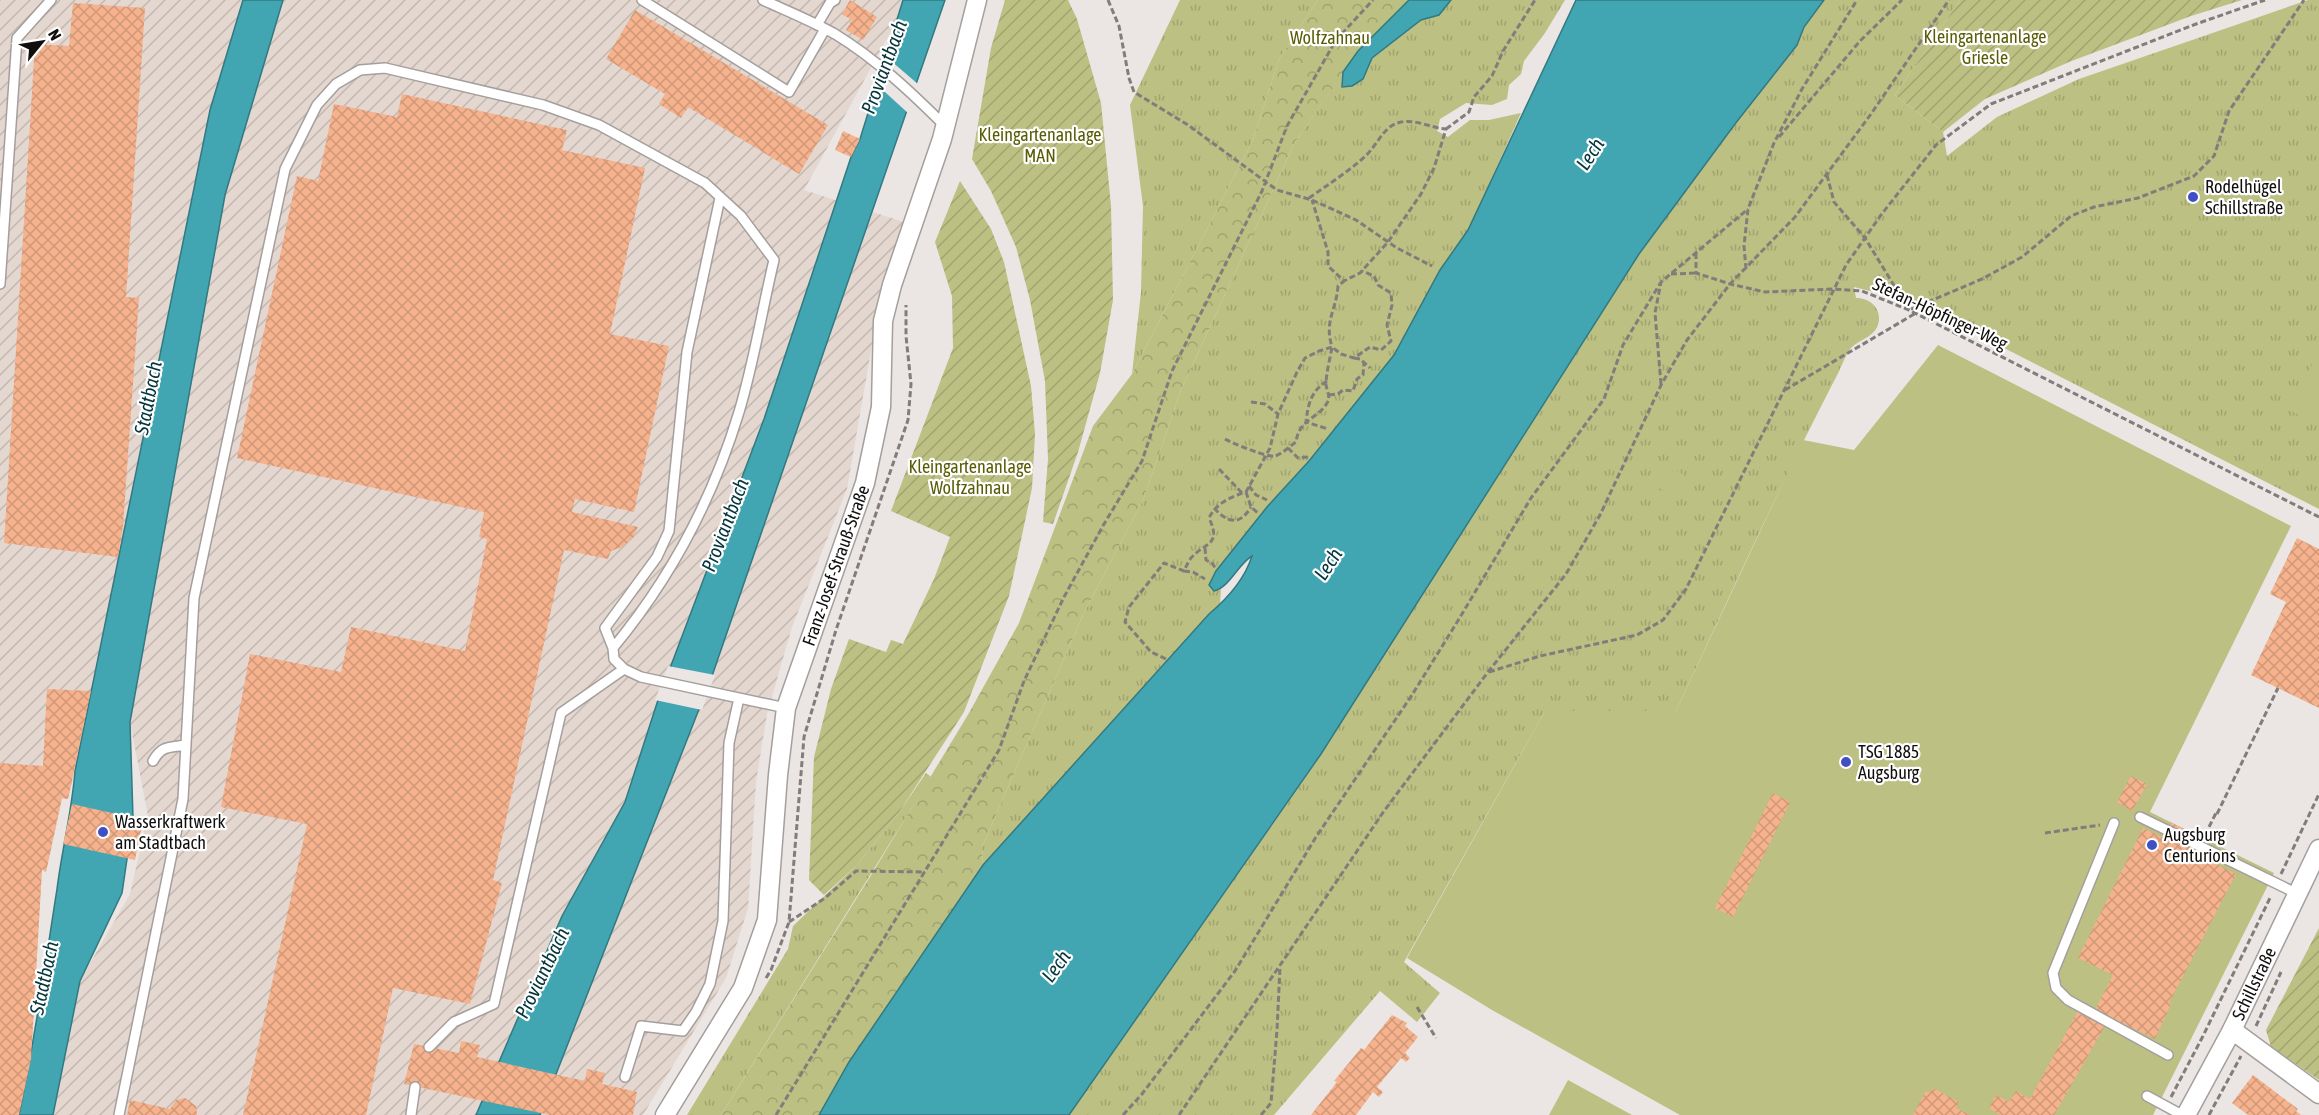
<svg xmlns="http://www.w3.org/2000/svg" width="2319" height="1115" viewBox="0 0 2319 1115" font-family="'Asap Condensed',sans-serif">
	<style>
		.industrial { fill: url(#industrial-furrows) }
		.grass { fill: url(#grass-tufts) }
		.forest { fill: url(#forest-crowns) }
		.garden { fill: url(#garden-furrows) }
		.pitch { fill: #bcc082 }
		.water { fill: #41a6b2; stroke: #337981; stroke-width: 1.5 }
		.pier { fill: #ebe5e3 }
		.building { fill: url(#building-cross-hatch) }
		.lines { fill: none; stroke-linecap: round; stroke-linejoin: round }
		.service-casing { stroke: #a49f9c; stroke-width: 12 }
		.minor-casing { stroke: #a49f9c; stroke-width: 21 }
		.path { stroke: #817d7b; stroke-width: 3; stroke-dasharray: 6 3; stroke-linecap: butt }
		.service { stroke: #fff; stroke-width: 9 }
		.minor { stroke: #fff; stroke-width: 18 }
		.poi-dot { fill: #404fc3; stroke: #fff; stroke-width: 2 }
		.labels { text-anchor: middle; stroke-width: 4.5; stroke-linejoin: round; paint-order: stroke }
		.park-label { font-size: 18px; fill: #5a5c05; stroke: #fff }
		.poi-label { font-size: 18px; fill: #110f0e; stroke: #fff; text-anchor: start }
		.street-label { font-size: 18px; fill: #110f0e; stroke: #fff }
		.water-label { font-size: 20px; font-style: italic; fill: #05363b; stroke: #fff }
	</style>
	<defs>
		<pattern id="industrial-furrows" width="10" height="10" patternUnits="userSpaceOnUse" patternTransform="scale(1.5)"><rect width="10" height="10" fill="#e4d7d0"/><path d="M-1 1l2-2M0 10L10 0M9 11l2-2" fill="none" stroke="#c3b7b1"/></pattern>
		<pattern id="grass-tufts" width="24" height="20" patternUnits="userSpaceOnUse" patternTransform="scale(1.5)"><rect width="24" height="20" fill="#bcc082"/><path d="M3 7l-1-3M5 7V3M7 7l1-3M15 17l-1-3M17 17v-4M19 17l1-3" fill="none" stroke="#a1a46f"/></pattern>
		<pattern id="forest-crowns" width="20" height="18" patternUnits="userSpaceOnUse" patternTransform="scale(1.5)"><rect width="20" height="18" fill="#bcc082"/><path d="M2 6a3 3 0 1 1 6 0M12 15a3 3 0 1 1 6 0" fill="none" stroke="#a1a46f"/></pattern>
		<pattern id="garden-furrows" width="10" height="10" patternUnits="userSpaceOnUse" patternTransform="scale(1.5)"><rect width="10" height="10" fill="#bcc082"/><path d="M-1 1l2-2M0 10L10 0M9 11l2-2" fill="none" stroke="#a1a46f"/></pattern>
		<pattern id="building-cross-hatch" width="8" height="8" patternUnits="userSpaceOnUse" patternTransform="scale(1.5)"><rect width="8" height="8" fill="#f5b28d"/><path d="M0 0l8 8M0 8l8-8" fill="none" stroke="#d19878"/></pattern>
	</defs>
	<rect width="100%" height="100%" fill="#ebe5e3"/>
	<path class="industrial" d="M0,0H243L210,110L75,771L68,799H62L46,872L42,870L31,1059L19,1115H0Z
		M283,0H903L895,24L804,190L910,224L882,287L847,489L792,627L767,714L756,782L748,908L726,978L643,1115H53L80,981L130,894L148,816L130,722L225,195Z"/>
	<path class="grass" d="M1180,0H1318L1279,59L1253,140L1132,374L1141,292L1143,206L1130,105Z
		M1451,0H1565L1545,33L1524,61L1521,74L1509,85L1507,99L1492,105L1466,103L1440,119L1437,131L1448,137L1470,120H1489L1521,113L1468,231L1440,270L1394,355L1309,461L1267,507L1214,591L1221,589L1220,604L1209,614L983,865L982,847L1083,615L1143,500L1181,390L1294,144L1343,72V87L1363,79L1372,58L1421,20L1439,15Z
		M1824,0H1960L1895,95L1943,132L1947,156L1997,117L2079,79L2308,0H2319V509L1914,302L1854,287L1856,298C1868,298 1880,306 1879,320C1877,337 1861,338 1851,348C1844,357 1840,371 1834,381C1778,489 1728,600 1676,711H1545L1404,962L1440,993L1417,1022L1380,991L1274,1115H1069L1321,754L1639,254L1735,124L1797,45L1804,27Z
		M926,773L931,777L721,1115H687L788,949L793,926L857,865L900,811Z"/>
	<path class="forest" d="M1318,0H1409L1358,51L1294,144L1181,390L1143,500L1083,615L982,847L983,865L849,1062L819,1115H721L873,872L969,713L1019,623L1093,426L1132,374L1253,140L1279,59Z"/>
	<path class="garden" d="M1005,0H1068L1077,19L1101,103L1111,206L1113,300L1100,373L1078,452L1053,524L1043,522L1048,459L1045,381L1030,300L1016,247L991,191L972,159L991,48Z
		M1960,0H2242L2191,16L2069,62L1985,99L1943,132L1895,95Z
		M960,181L991,229L1004,262L1031,386L1035,434L1032,488L1009,596L964,712L900,811L857,865L824,895L809,880L814,757L831,689L849,639L886,652L891,640L903,644L934,579L950,537L891,511L953,348L952,296L935,242Z
		M2319,928V1080L2271,1047L2266,1030Z"/>
	<path class="pitch" d="M1938,345L2291,526L2150,812L2274,873L2153,1115H1680L1492,1010L1407,958L1545,711H1676L1803,440L1854,450Z
		M2319,351V425L2289,410Z
		M1663,465L1683,474L1674,495L1654,486Z
		M1568,1080L1632,1115H1549Z"/>
	<path class="water" d="M243,0H283L225,195L130,722L133,818L122,893L80,981L53,1115H19C35,1040 45,965 57,889C62,849 72,811 75,771L210,110Z
		M903,0H945L712,676L540,1115H476L562,916L625,802L658,700L764,419L851,157L860,139Z
		M1409,0H1451L1439,15L1421,20L1372,58L1363,79L1352,86L1342,87L1343,72L1358,51Z
		M1576,0H1824L1804,27L1797,45L1735,124L1639,254L1321,754L1069,1115H819L849,1062L983,865L1209,614C1227,599 1245,578 1252,556C1238,564 1230,587 1214,591L1209,585L1216,571L1267,507L1309,461L1394,355L1440,270L1468,230Z"/>
	<path class="pier" d="M883,54L919,85L909,114L874,82Z
		M668,666L715,675L702,710L655,700Z"/>
	<path class="building" d="M850,0L877,17L863,40L846,30L852,20L842,14Z
		M73,3L145,8L126,297L139,298L123,526L118,557L4,543L35,44L69,46Z
		M635,10L828,125L799,174L688,107L681,118L659,104L665,94L606,59Z
		M402,94L567,130L562,150L645,168L610,334L669,346L634,512L575,499L572,512L638,527L633,537L624,546L611,551L608,559L564,550L493,880L502,883L470,1004L393,988L366,1115H243L307,824L221,807L250,654L341,672L351,627L465,651L487,539L479,537L484,512L237,458L297,176L318,181L334,104L397,117Z
		M843,131L860,139L851,157L835,150Z
		M2297,538L2319,549V708L2251,675L2286,602L2270,594Z
		M47,689L91,691L68,799L62,798L46,872L42,869L31,1059L19,1115H0V763L43,766Z
		M2131,776L2147,784L2132,811L2117,802Z
		M1773,793L1790,802L1733,917L1715,908Z
		M72,804L143,820L135,860L63,844Z
		M2172,823L2200,837L2193,853L2236,874L2169,1003L2171,1004L2155,1039L2095,1010L2113,975L2078,958L2143,828L2165,839Z
		M2079,1009L2106,1024L2054,1115H2000L1989,1108L1996,1095L2009,1102L2016,1091L2030,1099Z
		M1392,1015L1407,1023L1405,1026L1418,1037L1405,1053L1410,1058L1406,1062L1401,1058L1377,1087L1383,1092L1379,1097L1373,1092L1356,1115H1311L1337,1082L1334,1081L1361,1048L1364,1050Z
		M461,1041L480,1045L477,1057L585,1081L587,1069L605,1073L602,1084L637,1092L633,1115H550L404,1084L414,1044L459,1053Z
		M2253,1075L2298,1109L2296,1111L2301,1115H2248L2232,1103Z
		M1933,1088L1959,1102L1956,1108L1970,1115H1913L1926,1091L1930,1093Z
		M185,1098L196,1106L197,1115H127L130,1100L170,1109L176,1100Z"/>
	<g class="lines">
		<g class="service-casing">
			<path id="service" d="M642,0L789,92L825,29
				M763,0C787,11 812,21 835,34C876,59 912,93 946,127
				M817,25L830,3L835,0
				M0,284L17,38L51,0
				M613,648L605,628L657,557L669,531L687,352L720,198
				M153,761C162,745 169,748 186,745
				M2140,817L2298,894
				M2114,823L2053,973L2056,988L2068,1000L2168,1055
				M429,1047L454,1022L494,1004L561,713L624,669
				M625,1077L641,1026L683,1031L696,1012L710,984L723,921L729,743L739,698
				M2147,1096L2182,1115
				M119,1115L183,799L194,598L285,169L317,105L336,84L360,70L385,68L543,105L599,125L705,183L741,216L774,260C762,310 754,362 739,412C713,498 670,579 613,648L614,659L624,669L641,677L786,708
				M411,1115L415,1087"/>
		</g>
		<g class="minor-casing">
			<g id="minor">
				<path d="M2232,1030L2319,1094"/>
				<path id="s1" d="M665,1115L743,988L767,920L778,775L786,708L865,483L881,407L883,321L892,285L942,139L977,0"/>
				<path id="s2" d="M2186,1115L2232,1030L2319,849"/>
			</g>
		</g>
		<path class="path" d="M1108,0L1119,26L1129,78L1134,92L1188,125L1277,190L1312,200L1356,220L1397,248L1432,266
			M1446,129L1469,112L1474,97L1492,76L1503,51L1535,0
			M1779,137L1860,41L1902,0
			M1827,175L1834,202L1865,238L1909,310L1982,279L2022,257L2071,216L2094,207L2138,198L2194,176L2214,156L2229,111L2304,0
			M1309,198C1326,186 1360,164 1371,150C1380,139 1386,125 1401,122C1416,119 1431,128 1446,129L1434,168L1421,194L1388,242L1360,273L1344,281
			M1696,253V273L1730,284L1765,292L1833,289L1862,291L1909,310L2319,517
			M1746,269L1744,246L1748,209L1774,143L1802,89L1857,0
			M1671,274L1696,273
			M1354,358L1360,359L1370,368
			M1327,381C1311,391 1308,404 1306,422L1328,429
			M1661,384L1655,313L1661,282L1748,209
			M1785,390L1916,313
			M1329,395L1338,394L1343,390L1353,391L1357,379L1363,375L1364,363
			M1251,402L1265,404L1278,414
			M1225,439C1232,443 1268,458 1275,456C1282,454 1290,446 1296,442C1299,419 1318,419 1327,403C1331,397 1327,391 1326,385C1326,373 1330,359 1332,347L1341,354L1354,358L1370,347L1381,350L1391,341L1387,325L1392,305L1391,293L1378,285L1374,276L1362,271
			M1288,448L1298,458L1308,457
			M1219,469L1242,493
			M1249,486L1256,495L1267,500
			M1246,492L1251,507L1259,514
			M1214,508C1227,522 1239,527 1251,507
			M1205,548L1206,560L1212,563L1216,569
			M1184,571L1193,572L1205,579
			M1166,659L1151,652L1125,622L1129,607L1164,563L1184,571C1186,567 1188,562 1191,558C1205,542 1222,546 1209,518C1216,503 1231,497 1246,492L1270,448L1278,414L1297,372L1305,358L1319,351L1332,347C1324,320 1336,312 1338,286L1344,281L1328,266V252L1312,200
			M1489,672L1540,656L1637,635L1663,620L1686,589L1846,265L1881,215L1936,145L1991,104L2196,24L2265,0
			M2217,814L2278,688
			M2045,833L2100,825
			M2205,835L2216,813
			M2281,874L2319,794
			M789,922L825,898L856,871L925,872
			M766,978L771,970L789,922L804,737L836,630L908,420L911,384L906,336V305
			M1417,1007L1436,1038
			M2256,1026L2281,972
			M2171,1097L2203,1036L2271,896
			M776,1115L999,750L1024,681L1064,597L1104,524L1142,461L1172,371L1262,191L1287,126L1336,40L1373,0
			M1123,1115L1142,1094L1235,971L1316,837L1412,695L1459,619L1531,498L1604,399L1623,345L1661,282
			M1179,1115L1384,811L1488,672L1566,574L1600,515L1661,385L1687,340L1730,284L1795,217L1871,114L1949,0
			M1261,1115L1271,1103L1277,1030L1280,967
			M2209,1115L2241,1056"/>
		<use href="#service" class="service"/>
		<use href="#minor" class="minor"/>
	</g>
	<g class="poi-dot">
		<circle cx="2193" cy="197" r="6"/>
		<circle cx="1846" cy="762" r="6"/>
		<circle cx="103" cy="832" r="6"/>
		<circle cx="2152" cy="845" r="6"/>
	</g>
	<g class="labels">
		<g class="park-label">
			<text x="1985" y="43">Kleingartenanlage<tspan x="1985" dy="21">Griesle</tspan></text>
			<text x="1330" y="44">Wolfzahnau</text>
			<text x="1040" y="141">Kleingartenanlage<tspan x="1040" dy="21">MAN</tspan></text>
			<text x="970" y="473">Kleingartenanlage<tspan x="970" dy="21">Wolfzahnau</tspan></text>
		</g>
		<g class="poi-label">
			<text x="2205" y="193">Rodelhügel<tspan x="2205" dy="21">Schillstraße</tspan></text>
			<text x="1858" y="758">TSG 1885<tspan x="1858" dy="21">Augsburg</tspan></text>
			<text x="115" y="828">Wasserkraftwerk<tspan x="115" dy="21">am Stadtbach</tspan></text>
			<text x="2164" y="841">Augsburg<tspan x="2164" dy="21">Centurions</tspan></text>
		</g>
		<g class="street-label">
			<text transform="translate(1940 314) rotate(25)" y="6">Stefan-Höpfinger-Weg</text>
			<text dy="6" stroke="none"><textPath href="#s1" startOffset="585">Franz-Josef-Strauß-Straße</textPath></text>
			<text dy="6" stroke="none"><textPath href="#s2" startOffset="148">Schillstraße</textPath></text>
		</g>
		<g class="water-label">
			<text transform="translate(884 67) rotate(-70)" y="7">Proviantbach</text>
			<text transform="translate(1590 154) rotate(-57)" y="7">Lech</text>
			<text transform="translate(148 398) rotate(-79)" y="7">Stadtbach</text>
			<text transform="translate(725 525) rotate(-69)" y="7">Proviantbach</text>
			<text transform="translate(1328 564) rotate(-57)" y="7">Lech</text>
			<text transform="translate(1056 966) rotate(-54)" y="7">Lech</text>
			<text transform="translate(542 973) rotate(-64)" y="7">Proviantbach</text>
			<text transform="translate(44 978) rotate(-78)" y="7">Stadtbach</text>
		</g>
	</g>
	<g transform="translate(42 42) rotate(60)" stroke="#ffffff" stroke-width="4.5" paint-order="stroke">
	<path d="M0-4.5L10 22L0 15L-10 22Z" fill="#110f0e"/>
	<text y="-9" font-size="16" font-weight="bold" text-anchor="middle" fill="#110f0e">N</text>
	</g>
</svg>
